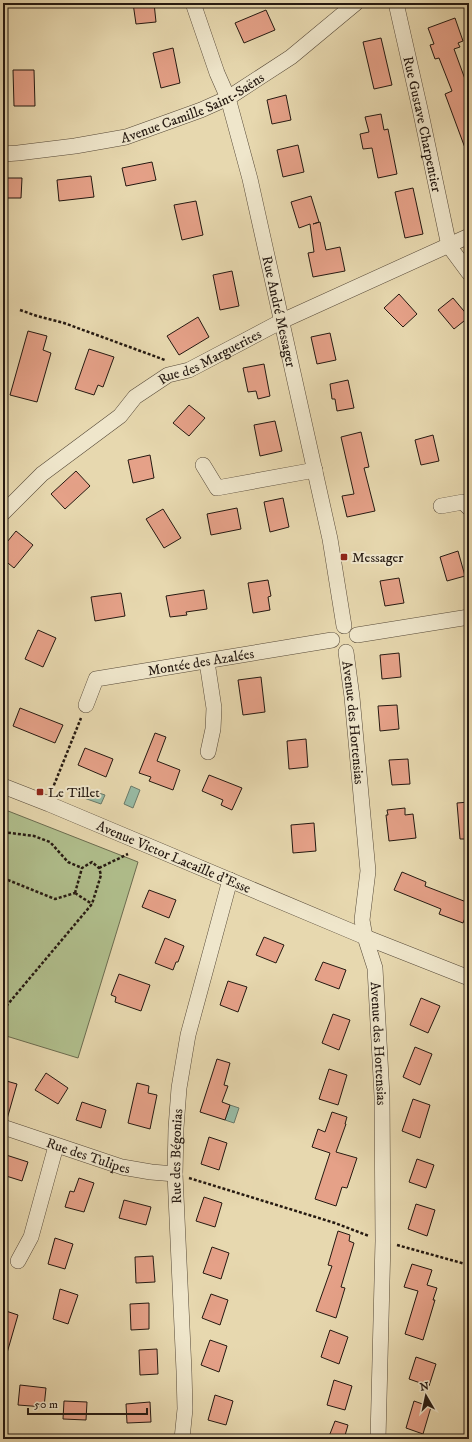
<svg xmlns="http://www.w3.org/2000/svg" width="472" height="1442" viewBox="0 0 472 1442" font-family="'IM FELL DW Pica',serif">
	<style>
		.green { fill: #b1c08e; stroke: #6b6c50 }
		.water { fill: #98bba5; stroke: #6a7a6a }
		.building { fill: #e5a188; stroke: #251911 }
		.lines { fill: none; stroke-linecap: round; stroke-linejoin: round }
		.minor-casing { stroke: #564938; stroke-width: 16 }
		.path { stroke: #251911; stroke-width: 2.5; stroke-dasharray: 3 2; stroke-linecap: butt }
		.minor { stroke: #efe6cb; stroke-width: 15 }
		.poi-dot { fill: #8f2418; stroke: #efe6cb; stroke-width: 1.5 }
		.labels { text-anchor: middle; stroke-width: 4; stroke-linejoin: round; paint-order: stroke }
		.street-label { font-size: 14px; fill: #251911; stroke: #efe6cb }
		.poi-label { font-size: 14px; fill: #251911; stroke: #efe6cb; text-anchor: start }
	</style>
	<rect width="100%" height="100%" fill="#e7d8af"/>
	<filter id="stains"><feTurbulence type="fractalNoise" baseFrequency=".005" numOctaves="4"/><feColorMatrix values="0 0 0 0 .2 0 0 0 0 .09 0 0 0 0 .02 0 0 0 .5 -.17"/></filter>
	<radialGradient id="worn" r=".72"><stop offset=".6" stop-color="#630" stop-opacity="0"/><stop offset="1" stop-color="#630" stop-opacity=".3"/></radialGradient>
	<path class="green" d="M3,809L138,862L78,1058L3,1035Z"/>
	<path class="water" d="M131,786L140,790L133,808L124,804Z
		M87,789L105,795L101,804L84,798Z
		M230,1105L239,1108L234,1123L225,1120Z"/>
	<path class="building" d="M133,3H154L156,22L136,24Z
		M266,10L275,30L244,43L235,23Z
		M455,18L463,41L458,43L460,47L454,49L469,90V156H468L445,94L452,91L439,58L435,59L430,45L434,44L428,28Z
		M381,38L392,85L374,89L363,42Z
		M173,48L180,83L161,88L153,53Z
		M13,70H34L35,106H14Z
		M286,95L291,120L272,124L267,100Z
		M381,114L384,130L388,129L397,174L378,178L372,148L363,149L360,134L369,132L365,117Z
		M298,145L304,172L283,177L277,150Z
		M152,162L156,180L126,186L122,168Z
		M91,176L94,197L59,201L57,180Z
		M3,178H22L21,198H3Z
		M413,188L423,234L405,238L395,192Z
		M311,196L319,222L313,224L320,222L326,250L340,247L345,271L313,277L308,253L314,252L310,224L299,228L291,202Z
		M196,201L203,235L182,240L174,205Z
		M232,271L239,306L220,310L213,275Z
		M399,294L417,314L403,327L384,308Z
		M453,298L469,317L454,329L438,310Z
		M198,317L209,337L179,355L167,336Z
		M28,331L47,336L43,350L51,353L37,402L10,395Z
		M330,333L336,360L317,364L311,337Z
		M89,349L114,357L103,387L98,385L94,395L75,389Z
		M264,364L270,396L258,399L256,391L248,392L243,368Z
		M348,380L354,408L337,411L335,399H332L330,384Z
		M189,405L205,418L189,436L173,423Z
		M275,421L282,451L260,456L254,425Z
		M361,432L369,467L364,468L375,511L347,517L342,496L354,494L341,437Z
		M433,435L439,461L421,465L415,440Z
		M150,455L154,478L133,483L128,460Z
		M76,471L90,486L65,509L51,494Z
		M283,498L289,527L270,532L264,502Z
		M237,508L241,529L211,535L207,514Z
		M163,509L181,538L164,548L146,519Z
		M16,531L33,545L14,568L3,559V547Z
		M458,551L465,576L447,581L440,557Z
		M399,578L404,603L385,606L380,581Z
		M268,580L271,596L268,597L270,610L253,613L248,583Z
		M204,590L207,609L186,612L187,615L170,617L166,596Z
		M121,593L125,616L95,621L91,597Z
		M38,630L56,638L43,667L25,659Z
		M399,653L401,677L382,679L380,655Z
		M261,677L265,712L243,715L238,680Z
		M397,705L399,729L380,731L378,706Z
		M20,708L63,725L55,743L13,726Z
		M155,733L166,737L157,761L180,770L173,790L149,781L151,777L139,773Z
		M306,739L308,767L289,769L287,741Z
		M85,748L113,759L106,777L78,765Z
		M408,759L410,784L392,785L389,760Z
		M209,775L242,788L232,810L221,805L223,800L202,791Z
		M469,802V839H460L457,803Z
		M405,808V815L413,814L416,838L389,841L386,815H388L387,810Z
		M314,823L316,851L293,853L291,825Z
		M402,872L426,882L425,886L469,903V908L463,923L439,914L441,909L394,890Z
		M149,890L176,900L169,918L142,907Z
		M264,937L284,945L276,963L256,955Z
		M165,938L184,946L178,962H176L173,970L155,963Z
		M323,962L346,970L339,989L315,980Z
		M119,974L150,985L141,1011L115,1002L116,997L111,995Z
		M228,981L247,987L238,1012L220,1005Z
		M421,998L440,1006L428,1033L410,1025Z
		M333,1014L350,1020L339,1050L322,1043Z
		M415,1047L432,1054L420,1085L403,1077Z
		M217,1059L230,1063L224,1085L228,1086L222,1102L230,1105L225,1120L200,1112Z
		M329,1069L347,1075L338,1105L319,1099Z
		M46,1073L68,1088L58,1104L35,1090Z
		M3,1080L17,1084L7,1119L3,1118Z
		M137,1083L149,1086L148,1093L157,1095L150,1129L128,1123Z
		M413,1099L430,1105L420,1138L402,1131Z
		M82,1102L106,1110L101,1128L76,1120Z
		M332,1112L347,1117L345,1124H346L336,1152L357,1158L347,1188L342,1187L336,1206L315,1199L330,1153L312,1147L318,1129L325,1132Z
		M209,1137L227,1143L219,1170L201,1164Z
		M3,1154L28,1162L22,1181L3,1175Z
		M417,1159L434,1165L426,1188L409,1182Z
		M79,1178L94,1183L84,1212L65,1207L70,1191L74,1192Z
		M204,1197L222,1203L215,1227L196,1221Z
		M124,1200L151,1207L146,1225L119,1218Z
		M416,1204L435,1210L427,1236L408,1229Z
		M338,1231L350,1235L349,1241L354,1243L341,1287L345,1288L336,1318L316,1311L332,1266L328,1265Z
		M55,1238L73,1244L65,1269L48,1264Z
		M212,1247L229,1253L221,1279L203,1273Z
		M153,1256L155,1282L136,1283L135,1257Z
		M412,1264L432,1270L427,1285L437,1288L433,1300H435L423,1340L405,1334L418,1291L404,1287Z
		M60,1289L78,1295L68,1324L53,1319Z
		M211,1294L228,1300L220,1325L202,1318Z
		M149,1303V1329L131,1330L130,1304Z
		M3,1310L18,1315L7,1353L3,1352Z
		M330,1330L348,1337L339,1364L321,1357Z
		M210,1340L227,1346L219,1372L201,1365Z
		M157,1349L158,1374L140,1375L139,1350Z
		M416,1357L436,1364L429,1386L409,1379Z
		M334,1380L352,1386L345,1410L327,1405Z
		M20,1385L46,1388L44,1407L18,1405Z
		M215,1395L233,1401L226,1425L208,1420Z
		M64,1401L87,1402L86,1420L63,1419Z
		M414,1401L431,1407L423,1434L406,1428Z
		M150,1402L151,1422L127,1423L126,1404Z
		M335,1421L348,1425L344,1439H328Z"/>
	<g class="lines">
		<g class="minor-casing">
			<g id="minor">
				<path id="s1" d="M193,3L217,73L228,98L250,179L330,539L344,626"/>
				<path id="s2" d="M396,3L420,109L449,246L469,273"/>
				<path id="s3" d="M3,154L18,153L75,146L126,137L201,110L228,98L291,57L356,3"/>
				<path d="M203,465L217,488L315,470"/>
				<path d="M441,506L463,502L469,508"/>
				<path id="s4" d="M3,513L42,474L120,416L135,397L168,375L189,370L282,321L469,236"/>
				<path d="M357,635L469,617"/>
				<path id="s5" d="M346,652L352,697L368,871L362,920L365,937L375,968L382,1096L383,1241L378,1439"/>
				<path d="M207,662L214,708L213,729L208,752"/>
				<path id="s6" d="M86,705L96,679L332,640"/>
				<path id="s7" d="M3,786L49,804L365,937L469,978"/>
				<path id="s8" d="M3,1127L122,1167L151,1172L175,1174"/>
				<path d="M18,1261L31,1237L56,1146"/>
				<path id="s9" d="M182,1439L185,1409L184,1371L175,1174L176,1128L179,1088L188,1035L230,880"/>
			</g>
		</g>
		<path class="path" d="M20,310L37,316L64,323L165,360
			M52,790L81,718
			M3,832L34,836L50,842L68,862L82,868
			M99,868L128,854
			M3,878L55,899L75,893
			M75,893L92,904
			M3,1010L92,904L101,875L99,868L92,862L82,868L75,893
			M189,1178L335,1223L369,1236
			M397,1245L469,1265"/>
		<use href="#minor" class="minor"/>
	</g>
	<g class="poi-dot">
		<rect x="340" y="553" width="8" height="8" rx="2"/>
		<rect x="36" y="788" width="8" height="8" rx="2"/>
	</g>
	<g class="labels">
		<g class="street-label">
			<text dy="5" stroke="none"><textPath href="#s3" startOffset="197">Avenue Camille Saint-Saëns</textPath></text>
			<text dy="5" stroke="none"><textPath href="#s2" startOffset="124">Rue Gustave Charpentier</textPath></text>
			<text dy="5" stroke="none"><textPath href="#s1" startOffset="321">Rue André Messager</textPath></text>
			<text dy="5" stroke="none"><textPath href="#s4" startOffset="262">Rue des Marguerites</textPath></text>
			<text dy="5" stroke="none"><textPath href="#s6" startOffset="134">Montée des Azalées</textPath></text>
			<text dy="5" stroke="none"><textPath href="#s5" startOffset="71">Avenue des Hortensias</textPath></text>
			<text dy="5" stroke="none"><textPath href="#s7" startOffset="185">Avenue Victor Lacaille d'Esse</textPath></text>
			<text dy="5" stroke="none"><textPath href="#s5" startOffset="395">Avenue des Hortensias</textPath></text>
			<text dy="5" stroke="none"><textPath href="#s8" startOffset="90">Rue des Tulipes</textPath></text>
			<text dy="5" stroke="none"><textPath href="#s9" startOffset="283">Rue des Bégonias</textPath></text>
		</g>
		<g class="poi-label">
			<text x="352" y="562">Messager</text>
			<text x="48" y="797">Le Tillet</text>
		</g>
	</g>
	<rect width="472" height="1442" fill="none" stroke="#e7d8af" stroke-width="16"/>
	<rect x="4" y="4" width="464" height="1434" fill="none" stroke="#251911" stroke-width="2"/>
	<rect x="8" y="8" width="456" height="1426" fill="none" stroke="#251911"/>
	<g transform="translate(426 1396) rotate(351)" stroke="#efe6cb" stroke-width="3" paint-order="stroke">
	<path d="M0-3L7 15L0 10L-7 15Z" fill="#251911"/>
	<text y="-6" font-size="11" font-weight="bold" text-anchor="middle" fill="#251911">N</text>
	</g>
	<path d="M28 1408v6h119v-6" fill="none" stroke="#251911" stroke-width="2"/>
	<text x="34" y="1408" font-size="12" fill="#251911" stroke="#efe6cb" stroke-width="3" paint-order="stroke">50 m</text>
	<rect width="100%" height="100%" filter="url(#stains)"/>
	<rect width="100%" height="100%" fill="url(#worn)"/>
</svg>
